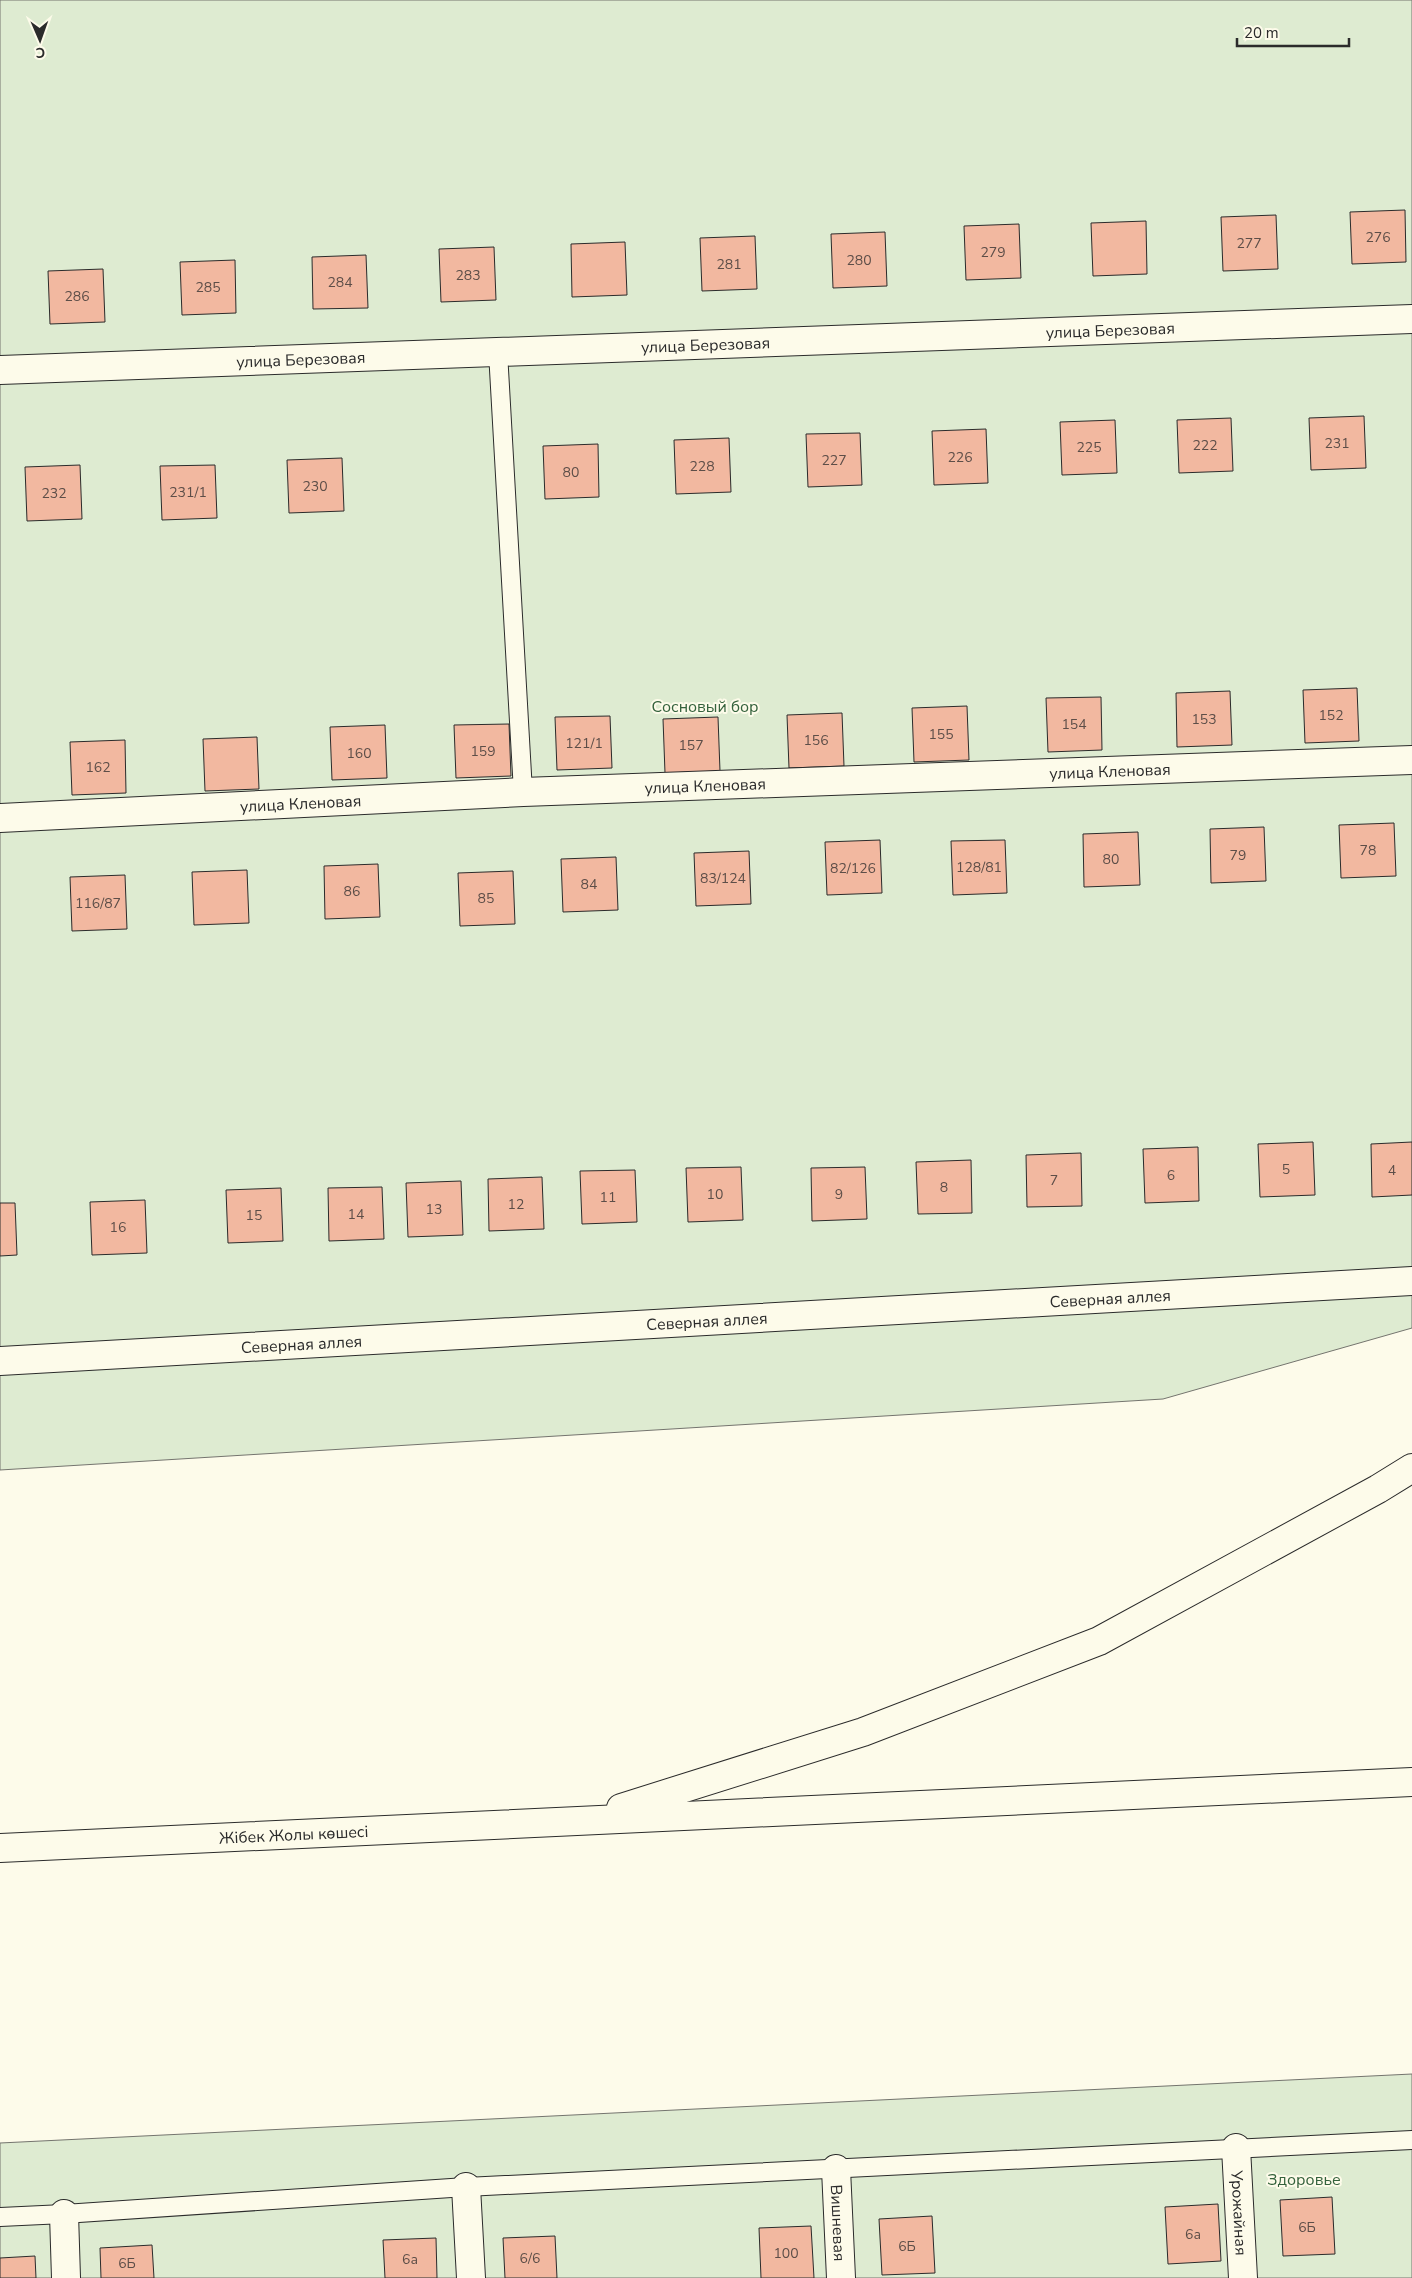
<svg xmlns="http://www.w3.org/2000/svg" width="1412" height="2278" viewBox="0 0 1412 2278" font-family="'Nunito Sans',sans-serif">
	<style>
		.green { fill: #deebd1; stroke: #74746e }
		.building { fill: #f2b8a0; stroke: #2b2b2b }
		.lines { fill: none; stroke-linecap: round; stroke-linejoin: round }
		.lane-casing { stroke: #2b2b2b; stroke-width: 20 }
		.street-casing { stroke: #2b2b2b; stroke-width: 30 }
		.highway-casing { stroke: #2b2b2b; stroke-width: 30 }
		.lane { stroke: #fdfbea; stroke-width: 18 }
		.street { stroke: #fdfbea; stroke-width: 28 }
		.highway { stroke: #fdfbea; stroke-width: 28 }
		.labels { text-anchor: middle; stroke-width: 4; stroke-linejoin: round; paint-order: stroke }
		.number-label { font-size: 14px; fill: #5d4e48 }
		.street-label { font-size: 16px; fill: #2b2b2b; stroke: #fdfbea }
		.park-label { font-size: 16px; fill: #34623c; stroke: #fdfbea }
	</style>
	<rect width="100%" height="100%" fill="#fdfbea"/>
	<path class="green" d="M0,0H1412V1328L1163,1399L0,1470Z
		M1412,2074V2278H0V2143Z"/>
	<path class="building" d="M1405,210L1406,262L1352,264L1350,212Z
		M1276,215L1278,269L1223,271L1221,217Z
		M1146,221L1147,274L1093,276L1091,223Z
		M1019,224L1021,278L966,280L964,226Z
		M885,232L887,286L833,288L831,234Z
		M755,236L757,289L702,291L700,238Z
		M625,242L627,295L572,297L571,244Z
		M494,247L496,300L441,302L439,249Z
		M366,255L368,308L313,309L312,257Z
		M235,260L236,313L182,315L180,262Z
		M103,269L105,322L50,324L48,271Z
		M1364,416L1366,468L1311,470L1309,418Z
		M1231,418L1233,471L1179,473L1177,420Z
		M1115,420L1117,473L1062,475L1060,422Z
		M986,429L988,483L934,485L932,431Z
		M860,433L862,485L808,487L806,434Z
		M729,438L731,492L676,494L674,440Z
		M598,444L599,497L545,499L543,446Z
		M342,458L344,511L289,513L287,460Z
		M80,465L82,519L27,521L25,467Z
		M215,465L217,518L162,520L160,466Z
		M1357,688L1359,741L1305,743L1303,690Z
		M1230,691L1232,745L1177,747L1176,693Z
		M1101,697L1102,750L1048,752L1046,698Z
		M967,706L969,760L914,762L912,708Z
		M842,713L844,766L789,768L787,715Z
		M610,716L612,768L557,770L555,717Z
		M718,717L720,771L665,773L663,719Z
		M509,724L511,776L456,778L454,725Z
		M385,725L387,778L332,780L330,727Z
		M257,737L259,789L205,791L203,739Z
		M125,740L126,793L72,795L70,742Z
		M1394,823L1396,876L1341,878L1339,825Z
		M1264,827L1266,881L1211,883L1210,829Z
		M1138,832L1140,885L1084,887L1083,834Z
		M880,840L882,893L827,895L825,842Z
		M1005,840L1007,893L953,895L951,841Z
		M749,851L751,904L696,906L694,853Z
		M616,857L618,910L563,912L561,859Z
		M378,864L380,917L325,919L324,866Z
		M247,870L249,923L194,925L192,872Z
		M513,871L515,924L460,926L458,873Z
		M125,875L127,929L72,931L70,877Z
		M1313,1142L1315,1195L1260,1197L1258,1144Z
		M1412,1142V1195L1372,1197L1371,1144Z
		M1198,1147L1199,1201L1145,1203L1143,1149Z
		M1081,1153L1082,1206L1027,1207L1026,1155Z
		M971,1160L972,1213L918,1214L916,1162Z
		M741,1167L743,1220L688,1222L686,1168Z
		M865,1167L867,1219L812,1221L811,1168Z
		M635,1170L637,1222L582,1224L580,1171Z
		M542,1177L544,1229L489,1231L488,1179Z
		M461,1181L463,1235L408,1237L406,1183Z
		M382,1187L384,1239L329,1241L328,1188Z
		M281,1188L283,1241L228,1243L226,1190Z
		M145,1200L147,1253L92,1255L90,1202Z
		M0,1203H15L17,1255L0,1256Z
		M1332,2197L1335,2254L1283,2256L1280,2200Z
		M1218,2204L1221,2261L1168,2264L1165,2207Z
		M932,2216L935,2273L882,2275L879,2219Z
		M811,2226L814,2278H761L759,2228Z
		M555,2236L557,2278H505L503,2238Z
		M436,2238L437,2278H385L383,2240Z
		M152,2245L154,2278H101L100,2248Z
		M35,2256L36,2278H0V2258Z"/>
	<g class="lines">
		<g class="lane-casing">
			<path id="lane" d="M498,352L523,792
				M0,2217L64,2214L466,2187L1412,2140"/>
		</g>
		<g class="street-casing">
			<g id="street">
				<path id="s1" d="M0,370L1412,319"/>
				<path id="s2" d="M0,818L523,792L1412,760"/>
				<path id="s3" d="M0,1361L1412,1281"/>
				<path id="s4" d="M1236,2148L1243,2278"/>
				<path id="s5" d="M836,2169L841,2278"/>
				<path d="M466,2187L471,2278"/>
				<path d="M64,2214L66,2278"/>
			</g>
		</g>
		<g class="highway-casing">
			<g id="highway">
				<path d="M621,1808L863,1732L1099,1641L1378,1489L1412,1468"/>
				<path id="s6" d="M0,1848L1412,1782"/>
			</g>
		</g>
		<use href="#lane" class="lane"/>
		<use href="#street" class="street"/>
		<use href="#highway" class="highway"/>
	</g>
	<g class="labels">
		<g class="number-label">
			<text x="1378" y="242">276</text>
			<text x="1249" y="248">277</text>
			<text x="993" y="257">279</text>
			<text x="859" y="265">280</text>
			<text x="729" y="269">281</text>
			<text x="468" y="280">283</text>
			<text x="340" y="287">284</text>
			<text x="208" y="292">285</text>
			<text x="77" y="301">286</text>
			<text x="1337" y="448">231</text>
			<text x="1205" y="450">222</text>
			<text x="1089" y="452">225</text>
			<text x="960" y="462">226</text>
			<text x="834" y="465">227</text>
			<text x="702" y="471">228</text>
			<text x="571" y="477">80</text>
			<text x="315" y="491">230</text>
			<text x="188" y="497">231/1</text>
			<text x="54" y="498">232</text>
			<text x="1331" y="720">152</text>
			<text x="1204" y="724">153</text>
			<text x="1074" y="729">154</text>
			<text x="941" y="739">155</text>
			<text x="816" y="745">156</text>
			<text x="584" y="748">121/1</text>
			<text x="691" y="750">157</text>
			<text x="483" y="756">159</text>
			<text x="359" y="758">160</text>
			<text x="98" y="772">162</text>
			<text x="1368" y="855">78</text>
			<text x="1238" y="860">79</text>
			<text x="1111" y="864">80</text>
			<text x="979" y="872">128/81</text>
			<text x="853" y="873">82/126</text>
			<text x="723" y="883">83/124</text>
			<text x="589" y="889">84</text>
			<text x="352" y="896">86</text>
			<text x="486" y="903">85</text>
			<text x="98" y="908">116/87</text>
			<text x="1286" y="1174">5</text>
			<text x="1392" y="1175">4</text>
			<text x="1171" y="1180">6</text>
			<text x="1054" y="1185">7</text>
			<text x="944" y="1192">8</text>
			<text x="715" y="1199">10</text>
			<text x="839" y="1199">9</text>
			<text x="608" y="1202">11</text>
			<text x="516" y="1209">12</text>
			<text x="434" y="1214">13</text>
			<text x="356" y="1219">14</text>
			<text x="254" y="1220">15</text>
			<text x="118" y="1232">16</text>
			<text x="1307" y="2232">6Б</text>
			<text x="1193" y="2239">6а</text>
			<text x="907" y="2251">6Б</text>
			<text x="786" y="2258">100</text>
			<text x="530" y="2263">6/6</text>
			<text x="410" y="2264">6а</text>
			<text x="127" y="2268">6Б</text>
		</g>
		<g class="street-label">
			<text dy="6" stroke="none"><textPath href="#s1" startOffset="1111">улица Березовая</textPath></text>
			<text dy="6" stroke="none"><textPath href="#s1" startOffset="706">улица Березовая</textPath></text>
			<text dy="6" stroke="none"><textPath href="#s1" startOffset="301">улица Березовая</textPath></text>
			<text dy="6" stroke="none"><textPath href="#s2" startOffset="1111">улица Кленовая</textPath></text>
			<text dy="6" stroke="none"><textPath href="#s2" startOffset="706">улица Кленовая</textPath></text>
			<text dy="6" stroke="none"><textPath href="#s2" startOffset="301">улица Кленовая</textPath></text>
			<text dy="6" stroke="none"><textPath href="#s3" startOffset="1112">Северная аллея</textPath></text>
			<text dy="6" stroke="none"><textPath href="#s3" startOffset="708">Северная аллея</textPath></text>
			<text dy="6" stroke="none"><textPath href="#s3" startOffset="302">Северная аллея</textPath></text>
			<text dy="6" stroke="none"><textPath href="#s6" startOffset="294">Жібек Жолы көшесі</textPath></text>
			<text dy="6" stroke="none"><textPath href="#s4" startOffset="65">Урожайная</textPath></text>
			<text dy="6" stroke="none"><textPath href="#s5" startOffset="54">Вишневая</textPath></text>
		</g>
		<g class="park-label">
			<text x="705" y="712">Сосновый бор</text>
			<text x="1304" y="2185">Здоровье</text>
		</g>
	</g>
	<g transform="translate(40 40) rotate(178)" stroke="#fdfbea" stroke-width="4" paint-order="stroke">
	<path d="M0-4L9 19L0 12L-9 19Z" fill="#2b2b2b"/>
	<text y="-8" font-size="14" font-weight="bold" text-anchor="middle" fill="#2b2b2b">С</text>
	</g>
	<path d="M1237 38v8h112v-8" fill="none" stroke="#2b2b2b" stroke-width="2.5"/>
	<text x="1244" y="38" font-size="15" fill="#2b2b2b" stroke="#fdfbea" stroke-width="4" paint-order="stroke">20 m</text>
</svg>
